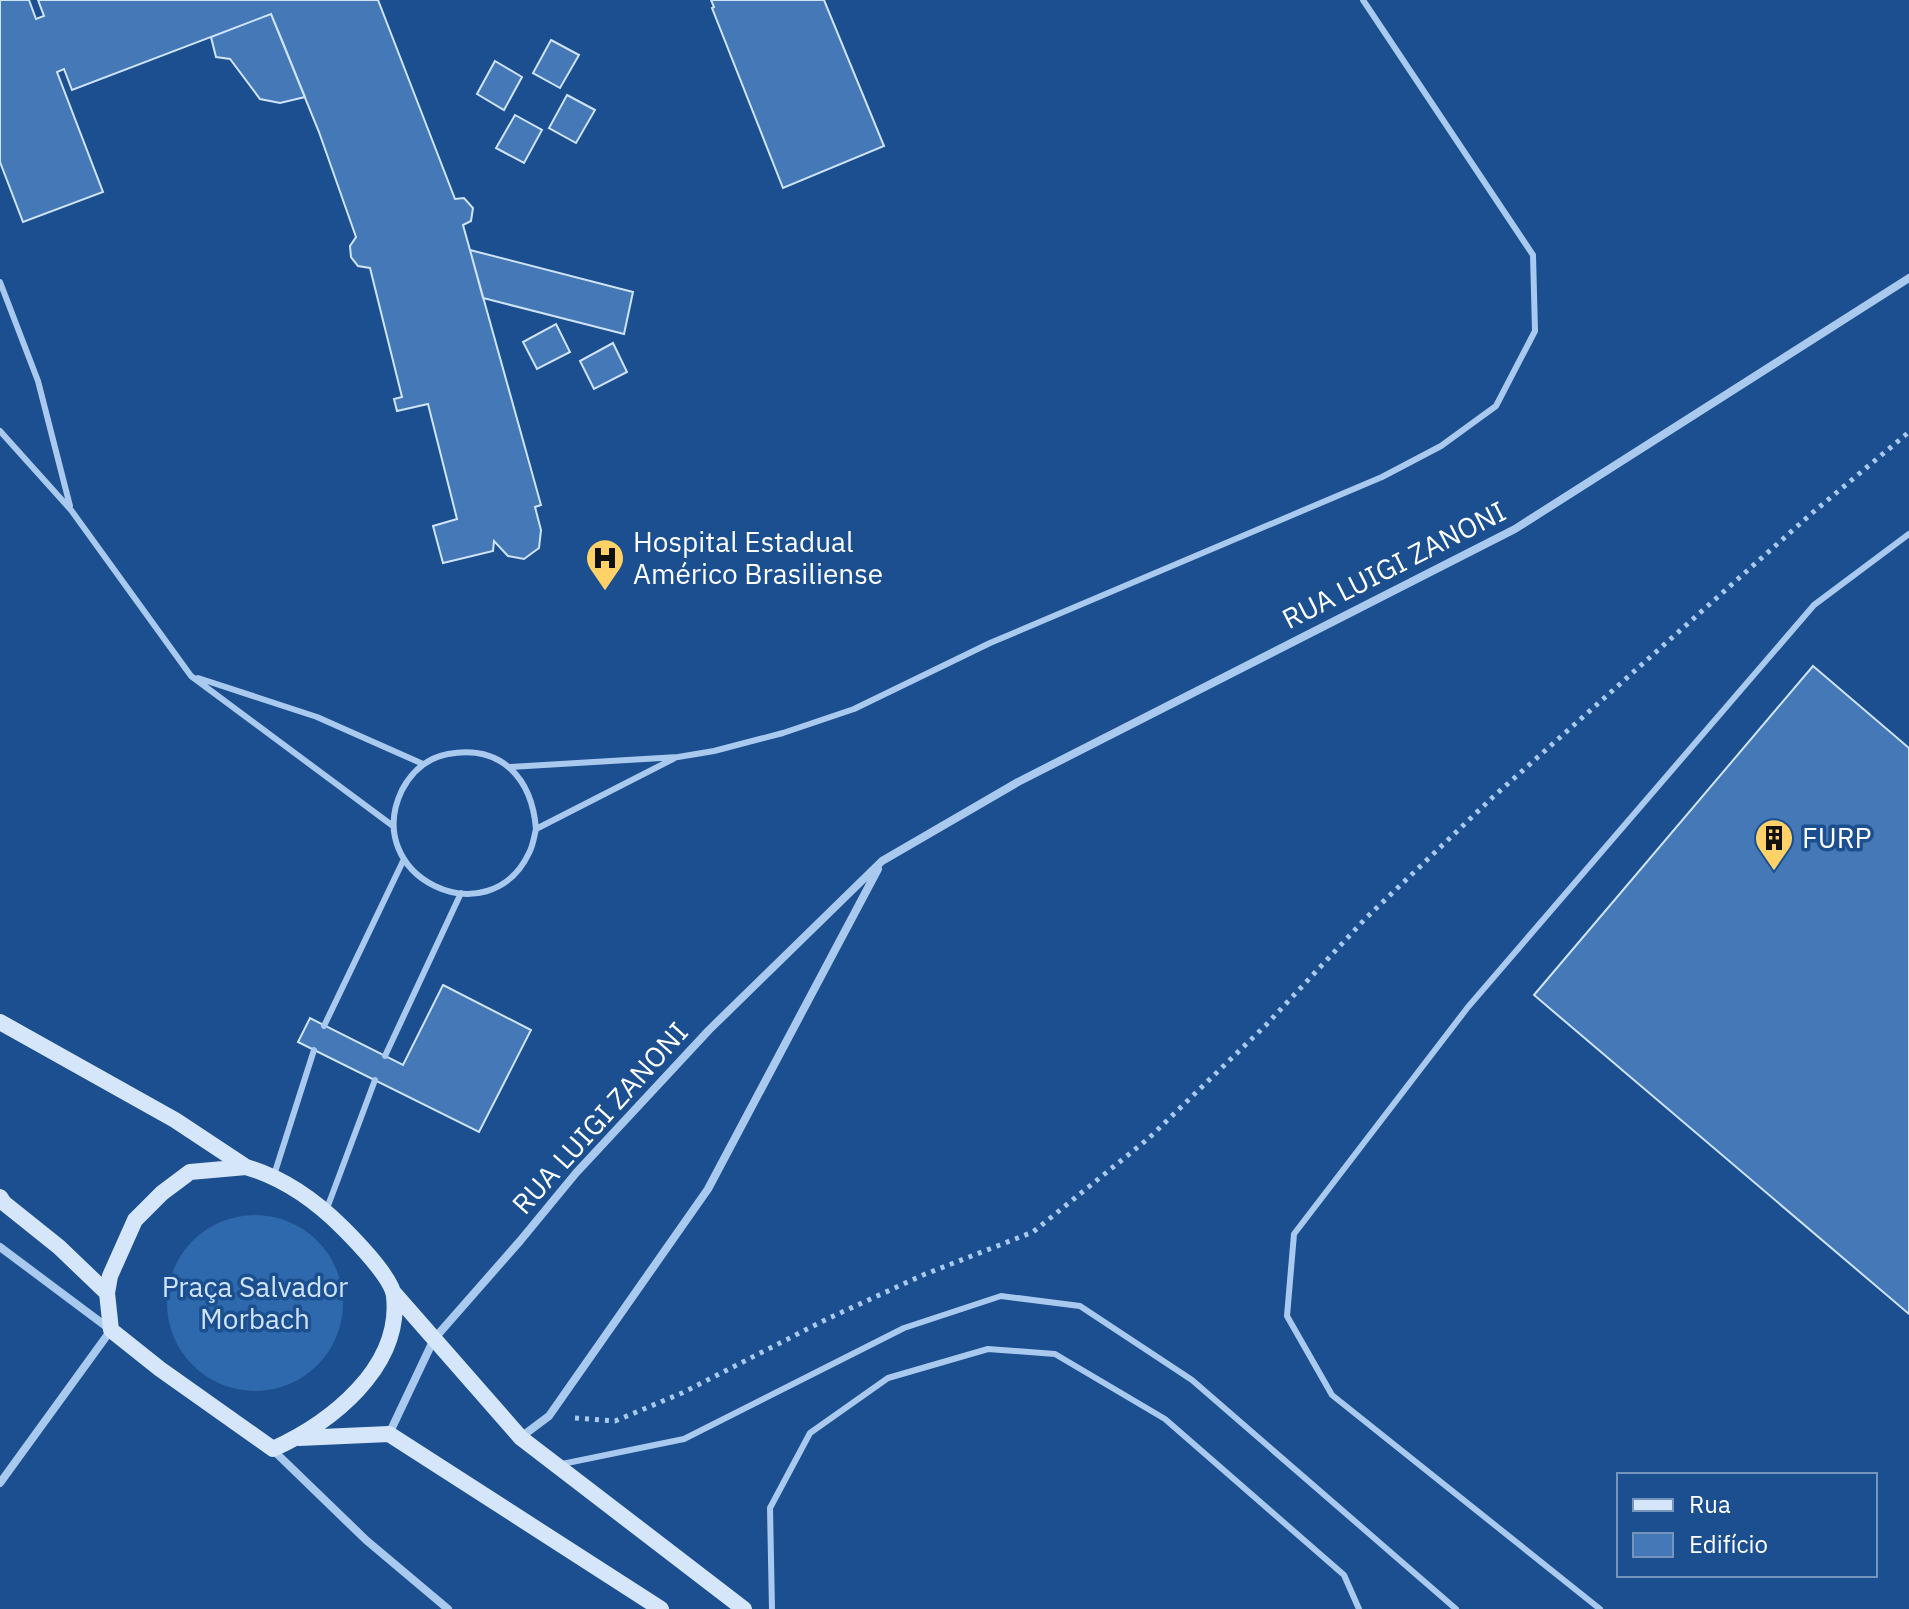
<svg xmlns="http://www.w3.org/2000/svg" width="1909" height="1609" viewBox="0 0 1909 1609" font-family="'IBM Plex Sans',sans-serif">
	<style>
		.park { fill: #2e69ad }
		.building { fill: #4478b7; stroke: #cfe3fa; stroke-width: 2 }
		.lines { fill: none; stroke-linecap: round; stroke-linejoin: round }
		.path { stroke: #a9c9ee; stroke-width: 5; stroke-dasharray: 4 6; stroke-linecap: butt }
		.lane { stroke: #a9c9ee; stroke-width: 6 }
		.street { stroke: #a9c9ee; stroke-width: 8 }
		.secondary { stroke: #d6e6fa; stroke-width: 16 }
		.labels { text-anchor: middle; stroke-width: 7; stroke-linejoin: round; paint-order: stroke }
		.poi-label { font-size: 28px; fill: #fff; stroke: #1b4f8f; text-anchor: start }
		.street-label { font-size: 28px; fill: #fff; stroke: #1b4f8f }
		.park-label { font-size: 28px; fill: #cfe3fa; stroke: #1b4f8f }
	</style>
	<rect width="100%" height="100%" fill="#1b4f8f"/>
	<path class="park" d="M167 1303a88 88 0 1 1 176 0a88 88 0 1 1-176 0Z"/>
	<path class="building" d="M0,0H29L36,19L44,16L38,0H378L455,199L464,198L473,208L471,221L463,225L541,505L535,507L541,530L539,548L524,559L508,556L494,541L493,551L443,563L433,526L457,519L428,404L397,411L394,399L402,397L370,268L358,266L351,257L350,246L356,237L319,132L271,14L72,90L64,69L57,72L103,192L23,222L0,162Z
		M711,0H824L884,146L783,188L712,8L714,7Z
		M271,14L281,38L305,97L280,103L260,99L230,59L216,57L211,37Z
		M551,40L579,55L560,88L533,73Z
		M495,61L522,77L504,110L477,94Z
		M567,95L595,110L576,143L549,128Z
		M515,115L542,130L524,163L496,148Z
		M470,250L633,292L624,334L483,298Z
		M556,324L570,352L537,369L523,342Z
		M613,343L627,372L594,389L580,361Z
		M1813,666L1909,748V1314L1534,995Z
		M443,985L531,1030L479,1132L298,1042L310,1018L403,1065Z"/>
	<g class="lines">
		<path class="path" d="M575,1418L615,1421L682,1393L827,1319L923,1275L1033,1232L1149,1138L1266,1025L1366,918L1493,797L1811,514L1909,432"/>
		<path class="lane" d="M0,282L38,381L70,506
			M0,431L71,510L191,676L393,826
			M198,678L317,717L423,764
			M510,767L678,757L714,751L783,733L854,709L990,643L1382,477L1441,446L1496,406L1535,331L1533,255L1363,0
			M536,829C532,779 502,744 448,754C427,758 412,771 402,790C360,877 489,938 529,853C533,846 534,837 536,829L675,758
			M324,1026L404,859
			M385,1056L461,893
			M274,1175L314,1050
			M326,1211L375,1080
			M562,1464L684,1439L904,1328L1001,1296L1080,1306L1192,1380L1456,1609
			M772,1609L770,1508L810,1433L888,1378L988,1349L1055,1354L1165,1419L1344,1575L1359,1609
			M1600,1609L1332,1395L1287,1316L1294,1234L1468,1007L1814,605L1909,534"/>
		<path class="street" d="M0,1247L111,1330L0,1483
			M389,1434L434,1339L520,1241L576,1173L709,1030L882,861L1018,782L1515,529L1909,278
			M521,1437L549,1416L708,1189L878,869
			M273,1450L366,1540L448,1609"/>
		<path class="secondary" d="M0,1022L175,1120L246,1167
			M246,1167C284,1178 315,1200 343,1228C356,1241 392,1278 394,1296C402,1368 330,1423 273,1449L160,1369L111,1330L107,1293L110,1276L135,1220L162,1193L190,1172Z
			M0,1197L4,1203L59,1247L107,1293
			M394,1293L521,1438L744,1609
			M299,1438L389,1434L661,1609"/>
	</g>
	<defs>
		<g id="hospital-pin" transform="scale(2)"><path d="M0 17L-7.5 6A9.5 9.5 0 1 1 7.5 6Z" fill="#ffd166" stroke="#1b4f8f"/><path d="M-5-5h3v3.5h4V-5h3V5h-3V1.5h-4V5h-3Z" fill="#111"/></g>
		<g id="building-pin" transform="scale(2)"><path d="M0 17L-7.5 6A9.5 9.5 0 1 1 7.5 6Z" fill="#ffd166" stroke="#1b4f8f"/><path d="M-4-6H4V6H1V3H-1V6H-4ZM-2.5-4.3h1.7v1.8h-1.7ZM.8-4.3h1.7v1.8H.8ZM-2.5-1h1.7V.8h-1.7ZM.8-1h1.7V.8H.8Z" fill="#111"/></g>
	</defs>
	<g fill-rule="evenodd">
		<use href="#hospital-pin" x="605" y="558"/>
		<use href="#building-pin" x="1774" y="838"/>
	</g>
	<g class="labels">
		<g class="poi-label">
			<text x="633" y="552">Hospital Estadual<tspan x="633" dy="32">Américo Brasiliense</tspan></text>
			<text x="1802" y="848">FURP</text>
		</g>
		<g class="street-label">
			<text transform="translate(1394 565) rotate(-27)" y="10">RUA LUIGI ZANONI</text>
			<text transform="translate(600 1118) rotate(-48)" y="10">RUA LUIGI ZANONI</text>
		</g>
		<g class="park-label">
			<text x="255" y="1297">Praça Salvador<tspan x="255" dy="32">Morbach</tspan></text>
		</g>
	</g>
	<rect x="1617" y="1473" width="260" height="104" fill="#1b4f8f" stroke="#7695bc" stroke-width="2"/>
	<rect x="1633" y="1499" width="40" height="12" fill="#d6e6fa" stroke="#7695bc" stroke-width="2"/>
	<text x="1689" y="1513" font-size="24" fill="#ffffff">Rua</text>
	<rect x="1633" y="1533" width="40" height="24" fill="#4478b7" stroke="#7695bc" stroke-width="2"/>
	<text x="1689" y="1553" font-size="24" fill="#ffffff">Edifício</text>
</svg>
